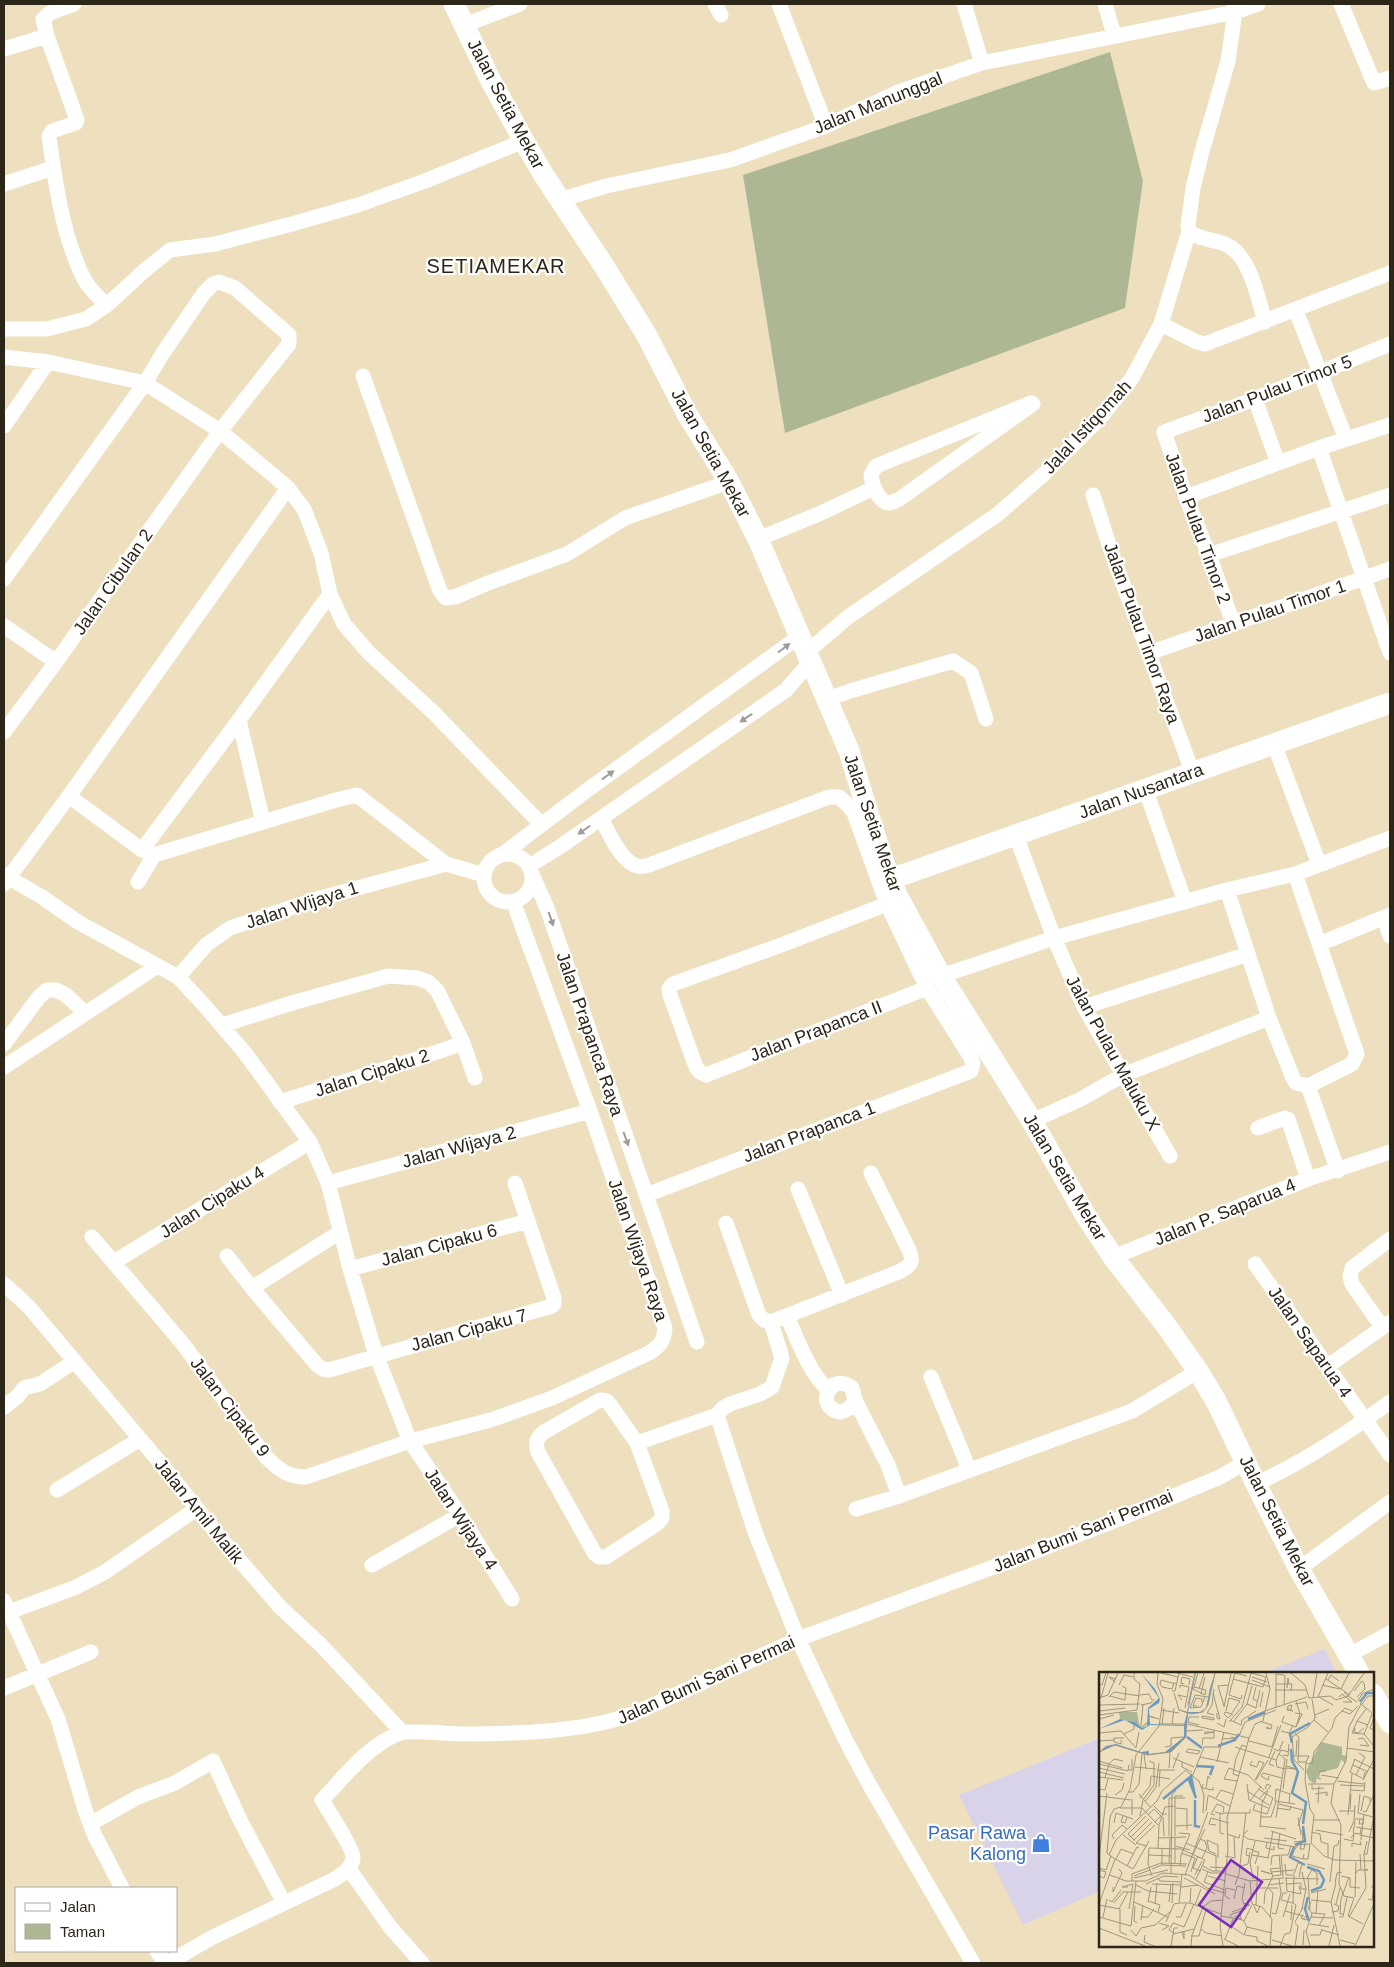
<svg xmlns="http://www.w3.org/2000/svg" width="1394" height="1967" viewBox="0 0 1394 1967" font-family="Arial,sans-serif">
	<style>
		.commercial { fill: #d9d3e9 }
		.green { fill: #aeb793 }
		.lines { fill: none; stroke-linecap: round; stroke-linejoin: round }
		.street { stroke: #fff; stroke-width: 15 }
		.secondary { stroke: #fff; stroke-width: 21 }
		.oneway { fill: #a09d98 }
		.labels { text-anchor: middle; stroke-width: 4.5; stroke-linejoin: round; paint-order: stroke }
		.street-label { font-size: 18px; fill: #2c2619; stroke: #fff }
		.shop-label { font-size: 18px; fill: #366cbe; stroke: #fff; text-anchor: end }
		.quarter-label { font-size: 20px; letter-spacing: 1px; fill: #2c2619; stroke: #fff }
		.inset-river { fill: none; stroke: #6e9ac0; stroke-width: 2.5 }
		.inset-road { fill: none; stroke: #a0967c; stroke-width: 1 }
		.view { fill: #7b2cbf; fill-opacity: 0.15; stroke: #7b2cbf; stroke-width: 2.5 }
		.inset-edge { fill: none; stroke: #2c2619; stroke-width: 2.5 }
	</style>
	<rect width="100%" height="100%" fill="#eee0be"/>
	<path class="commercial" d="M1325,1649L1336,1673H1263Z
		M1100,1738V1891L1023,1925L959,1795Z"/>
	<path class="green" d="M1110,52L1143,181L1125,308L785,433L743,175Z"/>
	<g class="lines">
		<path class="street" d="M74,4L50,13L43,19L47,36L77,120L76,123L52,131L49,136C55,182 63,238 84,279C90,290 99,298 107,305
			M715,4L721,15
			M779,4L826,126
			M964,4L982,63
			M1105,4L1114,35
			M1341,4L1374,83L1390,78
			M464,25L520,4
			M4,49L47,36
			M4,184L53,168
			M560,200L606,186L730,160L826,126L898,92L982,63L1235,12L1258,4
			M1189,231C1199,240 1213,239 1225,244C1250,254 1258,298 1265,322
			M1296,311L1346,439
			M1161,324L1197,342L1205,344L1390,273
			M4,329H47L86,319L107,305L144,271L170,250L215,244L292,224L358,205L425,181L524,141
			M4,357L48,362L145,383L220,431L273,475L288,488L304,509L321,553L330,594L344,624L368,652L434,713L541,824
			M363,376L440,591L446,598L455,597L488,583L567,554L625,518L726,483L728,480
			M1255,399L1278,463
			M1031,403L1033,404L898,500C895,501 893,502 890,503C878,503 872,484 871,475L876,466Z
			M4,426L48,362
			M1319,448L1390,653
			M1093,495L1112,554L1192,771
			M1186,497L1319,448L1390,425
			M758,539L821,513L874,488
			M1209,555L1390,495
			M4,579L145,383L163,353L204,293L213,284L219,282L235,288L289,335V344L220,431L56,662L4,732
			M1233,623L1209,555L1186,497L1164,432L1255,399L1390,344
			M4,626L56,662
			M807,652L848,617L998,514L1045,473L1101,417L1132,378L1161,324L1189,231L1188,226L1193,188L1201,155L1228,61L1235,12L1233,4
			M1149,653L1390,569
			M828,699L850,691L953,661L971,673L986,719
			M239,720L263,822
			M1274,744L1319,864
			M1145,788L1185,902
			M69,796L142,850L150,853
			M601,818C608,831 621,862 637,866C641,867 646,866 649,865L829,797H839L847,804L854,813L887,904L927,988L970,1056L973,1063L971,1071L646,1195
			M1016,836L1054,938L1084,1007L1170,1156
			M142,850L239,720L330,594
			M484 878a24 24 0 1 1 48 0a24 24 0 1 1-48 0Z
			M503,854L586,791L800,636
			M529,866L561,846L786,690L811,661
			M532,874L547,908L697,1342
			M1295,874L1357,1054L1352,1064L1308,1086
			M4,875L42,897L78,922L178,977L205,1006L245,1053L310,1142L328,1183L350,1269L376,1355L410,1441L460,1515L512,1599
			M138,882L154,855L336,800L357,795L446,864L484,875
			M4,884L69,796L288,488
			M1227,890L1269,1018L1293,1078L1296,1083L1308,1086
			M887,904L784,944L673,984L669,989L670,995L696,1067L700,1072L706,1075L927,988
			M1384,918L1390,936
			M1319,944L1390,915
			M941,976L1054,938L1227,890L1295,874L1390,838
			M178,977L206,945L230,928L317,899L446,864
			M1084,1007L1248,954
			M223,1025L292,1003L388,976L417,978L428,982L437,990L463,1043L475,1078
			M4,1044L39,997L47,990H56L66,995L85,1013
			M4,1067L156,967
			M1308,1086L1338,1171
			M280,1102L417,1059L463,1043
			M1032,1121L1081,1099L1123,1075L1269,1018
			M1258,1128L1285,1118L1288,1119L1308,1179
			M328,1183L590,1111
			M798,1189L842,1295
			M726,1223L759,1315L764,1320L771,1322L901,1271C911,1265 914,1261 909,1250L871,1173
			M92,1237L183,1344L266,1457C279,1470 288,1477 306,1477L410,1441L491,1420L552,1398L649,1353C660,1346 664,1341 665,1328L590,1111L513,901
			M227,1256L252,1288L317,1365L323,1369L329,1370L552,1306L554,1304V1298L515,1183
			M1113,1257L1308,1179L1390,1152
			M114,1262L310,1142
			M1255,1264L1390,1455
			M350,1269L528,1221
			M4,1284L29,1307L157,1459L223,1541L280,1607L321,1645L402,1732
			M252,1288L340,1232
			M787,1316C795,1334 812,1380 829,1389
			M771,1322L782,1358L772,1387L760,1394L730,1404L723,1408L717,1415L755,1532L798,1639L845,1739L869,1784L973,1963
			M1382,1327L1352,1284L1350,1277L1352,1268L1390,1239
			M1328,1366L1390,1322
			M931,1377L969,1469
			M600,1400L607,1401L611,1406L637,1443L662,1511V1518L658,1523L606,1557H600L595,1554L538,1452C535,1442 537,1438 544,1432Z
			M855,1400L850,1408L841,1412C813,1408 831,1370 852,1388L855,1400L888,1465L899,1496
			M4,1407L18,1396L24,1388L40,1384L75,1361
			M637,1443L717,1415
			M1256,1484C1303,1462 1348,1433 1390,1402
			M57,1490L140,1439
			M856,1509L899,1496L1132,1411L1198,1371
			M372,1565L460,1515
			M1299,1569L1390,1502
			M4,1601L58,1719L86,1813L95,1836L122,1888
			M9,1612L74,1588L105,1572L196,1509
			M1349,1655L1390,1633
			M4,1688L91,1652
			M90,1824L138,1797L175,1783L213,1761L240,1820L284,1903
			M349,1869L390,1927L422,1963
			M157,1951L165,1963
			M168,1963L211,1938L333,1880C341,1875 352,1869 353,1858C354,1850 328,1810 322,1800C346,1775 367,1746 400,1733C407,1730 452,1734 464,1734C517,1734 583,1732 633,1714L798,1639L1026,1555L1119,1519L1220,1477L1246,1462"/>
		<path class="secondary" d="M454,4L491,81L524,141L543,174L604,266L646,334L687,414L728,480L758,539L849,751L882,858L898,897L941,976L1032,1121L1086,1216L1113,1257L1165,1324L1198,1371L1216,1401L1256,1484L1299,1569L1359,1673
			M891,879L1390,703
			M1373,1694L1390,1723"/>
	</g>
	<defs><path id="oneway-solid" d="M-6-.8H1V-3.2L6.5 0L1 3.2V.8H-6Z" transform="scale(1.25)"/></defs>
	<g class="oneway">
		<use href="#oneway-solid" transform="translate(784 648) rotate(-37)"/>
		<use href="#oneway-solid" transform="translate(746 718) rotate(146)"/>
		<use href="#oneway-solid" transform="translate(608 775) rotate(-36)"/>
		<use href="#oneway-solid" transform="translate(584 830) rotate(145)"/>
		<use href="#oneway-solid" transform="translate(551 919) rotate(71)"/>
		<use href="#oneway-solid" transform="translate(626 1139) rotate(70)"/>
	</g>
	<defs>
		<g id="shop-bare" transform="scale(1.5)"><path d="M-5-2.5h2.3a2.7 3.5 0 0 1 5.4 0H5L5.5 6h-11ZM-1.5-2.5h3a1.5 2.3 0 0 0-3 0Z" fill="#3f7fe0" stroke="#fff" stroke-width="2.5" paint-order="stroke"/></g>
	</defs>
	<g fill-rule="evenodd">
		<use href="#shop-bare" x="1041" y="1843"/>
	</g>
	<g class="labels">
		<g class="street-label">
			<text transform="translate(878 103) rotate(-22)" y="6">Jalan Manunggal</text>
			<text transform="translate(506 104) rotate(62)" y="6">Jalan Setia Mekar</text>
			<text transform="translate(1277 389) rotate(-21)" y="6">Jalan Pulau Timor 5</text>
			<text transform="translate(1087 427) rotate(-47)" y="6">Jalal Istiqomah</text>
			<text transform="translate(711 453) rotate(61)" y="6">Jalan Setia Mekar</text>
			<text transform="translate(1198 528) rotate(70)" y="6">Jalan Pulau Timor 2</text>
			<text transform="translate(113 582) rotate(-55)" y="6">Jalan Cibulan 2</text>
			<text transform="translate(1270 611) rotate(-19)" y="6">Jalan Pulau Timor 1</text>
			<text transform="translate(1142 633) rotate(70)" y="6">Jalan Pulau Timor Raya</text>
			<text transform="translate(1141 791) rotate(-20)" y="6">Jalan Nusantara</text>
			<text transform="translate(873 823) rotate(71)" y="6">Jalan Setia Mekar</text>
			<text transform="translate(302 905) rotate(-18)" y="6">Jalan Wijaya 1</text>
			<text transform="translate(816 1031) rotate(-21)" y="6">Jalan Prapanca II</text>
			<text transform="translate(590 1034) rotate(71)" y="6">Jalan Prapanca Raya</text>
			<text transform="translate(1113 1053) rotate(61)" y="6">Jalan Pulau Maluku X</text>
			<text transform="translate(372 1073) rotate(-18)" y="6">Jalan Cipaku 2</text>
			<text transform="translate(809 1132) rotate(-21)" y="6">Jalan Prapanca 1</text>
			<text transform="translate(459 1147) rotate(-15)" y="6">Jalan Wijaya 2</text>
			<text transform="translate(1065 1177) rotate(59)" y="6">Jalan Setia Mekar</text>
			<text transform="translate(212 1202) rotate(-32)" y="6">Jalan Cipaku 4</text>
			<text transform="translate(1225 1212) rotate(-22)" y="6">Jalan P. Saparua 4</text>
			<text transform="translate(439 1245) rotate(-15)" y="6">Jalan Cipaku 6</text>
			<text transform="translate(638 1250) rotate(71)" y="6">Jalan Wijaya Raya</text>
			<text transform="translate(469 1330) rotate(-15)" y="6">Jalan Cipaku 7</text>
			<text transform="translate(1310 1342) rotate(55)" y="6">Jalan Saparua 4</text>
			<text transform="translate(230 1407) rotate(53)" y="6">Jalan Cipaku 9</text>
			<text transform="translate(199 1511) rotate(51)" y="6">Jalan Amil Malik</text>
			<text transform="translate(461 1519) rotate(57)" y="6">Jalan Wijaya 4</text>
			<text transform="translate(1277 1521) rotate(63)" y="6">Jalan Setia Mekar</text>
			<text transform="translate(1083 1531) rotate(-22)" y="6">Jalan Bumi Sani Permai</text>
			<text transform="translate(706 1680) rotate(-24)" y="6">Jalan Bumi Sani Permai</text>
		</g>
		<g class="shop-label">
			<text x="1026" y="1839">Pasar Rawa<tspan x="1026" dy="21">Kalong</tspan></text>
		</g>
		<g class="quarter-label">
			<text x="496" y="273">SETIAMEKAR</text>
		</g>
	</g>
	<g transform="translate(1099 1672)">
		<rect width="275" height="275" fill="#eee0be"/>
		<path d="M20,40H38L40,52L43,54L49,49V52L43,56L36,50L21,47ZM222,70L243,75V83L248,84L246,91L242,88L239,96L220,101L216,112L210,108L207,99Z" fill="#aeb793"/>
		<path d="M42,1L56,17L61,27L60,31L50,37L51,52L85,53L88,41L80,37L88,40L94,11L96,2L97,1L89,40H101L107,36L111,16L116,1L109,33L104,39L101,41H89L87,65L72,80L49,83L16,73L0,80L7,74L17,72L42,80L50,79V82L66,80L85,65V54L51,53L43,58L26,48L0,57L21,47L36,50L43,56L48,54L49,36L60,26Z" fill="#6e9ac0"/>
		<path class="inset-river" d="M261,30L268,21H275M149,47L166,40M88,65L103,76M193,71L191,62L211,51M119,74L136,68L140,62M192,77L193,89L199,100L193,121L207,130L204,152M97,94L114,95L111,103M93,102L90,108L97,126M92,104L96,124M64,127L91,105M96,128V154L101,155M196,173L206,169L204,154M195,175L191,185L206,193M208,195L220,199L225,208L222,215L212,219M209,225L206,237L210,249"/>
		<path class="inset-road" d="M62,1L79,5M78,1L94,5M152,1L167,5M192,1L206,13L210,26L231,24L237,28L249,24L258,30M153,5L168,10M134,7L164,15L167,5M227,7L251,23M153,8L171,15M229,8L232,3L240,9M16,10L10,5L17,7M75,11L73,17L63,15L61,12L62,8L73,11H75L77,12M0,12L3,13L7,1M85,12L82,11L83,5L91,7L90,13M177,12H193L192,19M20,13L25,3L34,5M223,13L241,17M153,14L148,32L157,36M95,15L107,18L106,23L94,17L95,15L98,4L99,1M157,15L154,27L158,29M81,16V13L90,15L86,36M188,16L189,6L190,12M100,17L105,1M115,17L113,33L108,41L115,43M242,17L250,1M176,18H207M73,19H76L80,1M255,19L263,9L265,11L266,17L258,25M245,20L249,24L265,1M75,21L80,38L92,42L104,40L109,33L116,1M114,21L121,47L118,46V41M102,22L106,5M41,23L50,22L53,28M143,23L142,27L130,23L136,1L148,4M11,24L26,28L27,16L23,14M10,25L15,20L41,24M106,25L102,35L91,36L96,23L109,25M219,25L229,1M220,25L234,33M240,25L243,22L253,30H244M0,26L9,23L19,1M2,26L9,1M214,26L218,1M213,27L216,46M83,28L79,23L88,25M259,29L263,22L275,17M261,31L273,41M196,32L207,30L209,37M263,32L269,24H275M0,33L41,32M42,33L52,31L55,27M89,33L96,1M185,33L186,3M98,34H94L97,26L103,27V30M125,34L119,14L130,13M125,35L132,1M161,35L164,20M177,35V2L185,3M157,36L161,18M188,36L194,39L188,38L189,34L193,33L192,37M267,37L258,49L269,53M62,38L80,41M0,39L26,36M127,39L130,26L141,29L133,41M166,39L208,25M243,39L251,42L259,34M196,41L203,42L197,55M133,42L129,46L125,42L126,40L133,42L134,43M273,42L265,62L275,74M0,43L38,38L41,12L35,7V1M216,43L230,37M103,44L115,46V48L103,46ZM185,44L183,50L197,55L201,42L197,29M100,45H90L89,50L100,53M55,46L50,44L60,47M275,46L271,56L275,58M0,47L15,43M131,48L142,53L143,48L157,39M215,48L229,60M135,49L148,32M258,49L253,61L265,62M130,50L143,35L152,1M163,50L173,53L172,57L167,56L170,55M118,51L125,55L127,47M60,52H88L150,66M63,52L65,36M73,52L75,36M42,53L44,33M256,56L255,60L259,61L265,56M88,59L104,58M182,59L190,61L194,54M0,61L22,59L37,76M196,61L200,66L199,90H207L206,108L211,137L215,143L212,171L225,184L236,188L275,189M25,62L35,57V53M105,62L115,60H105M140,64L146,50L177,38M124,67L136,66L132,65M259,67L264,66L270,74L261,73M22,68V72L15,70V66H25M0,69L15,68M150,69L173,75M103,73L104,66H115V58M66,75L72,74V66L85,65M136,75L177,88M173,75L179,54M37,76L40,60M248,76L275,80M89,77L101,79L99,82L87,80ZM175,77L180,79L184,69M0,80L16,73L49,83L72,80L87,65V52M45,82L47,97M184,83L189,84L190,72M197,83L198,68M194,84H210L207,90M101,85L130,91M170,85L182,53M74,86L95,95M255,87L275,97M256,87L251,100L263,106M0,89L23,96M153,89L151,93L158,95L160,89L165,91M83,90V95L93,100M118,90L125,60M0,92L29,99M207,92L213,91L215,80L233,56L236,46L246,36L253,39M30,93L29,98H33V87M254,93L269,100M175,94L170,92L176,79M36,95L57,97M0,96L26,102M70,96L71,81M74,96L80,81M130,96L149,103L165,118M130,96L125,107L138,109M187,96L197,97L188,94M186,97L178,95L177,88L182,78L190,80M58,98H76M205,98L195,88L193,65L209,55L217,45M87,99L100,109L105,123M0,100L25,106M266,100L264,108L275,87M94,103L105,75H121M222,103L240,106M257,103L266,85L260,81M140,104L134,102L137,86L143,73L148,75M170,104L169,108L162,104L164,101L183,106M0,105L24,108M6,106L10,92L15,87L24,89M222,107L219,106L221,99H227M156,108L165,91M157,108L169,88M238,109L265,112M104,112L103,116L114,118V115M148,112L150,128L169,136M209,112H235M213,113V117L225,116M241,113L265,114M60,115L61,98M107,116L109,104L111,107M0,117L6,118L9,107M159,117L174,126M184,117L188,87M252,118L265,119L266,110M148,119L170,133M30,120H34L40,112L43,82M40,122L51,135M216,122L228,120V124L226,122M16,123L23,118L25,111M109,123L131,134M0,124L32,128M41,126L51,114L52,104L71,107M117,126L122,118L134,122M160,127L172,114L168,112L166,117M151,129L162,114M46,130L57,115L60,91M190,131L191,122L177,117L176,129L196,132M219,131L220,114M156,132L154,138L168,142L174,126M180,132L204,138M55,134L63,142H68M21,136H43L59,153M76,136L88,137V158M178,136L191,138L192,134M251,137L252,122M107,139L109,124M240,139H256M262,139L265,124L271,126V130M264,139L267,140L275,122M104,141L105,123M121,141V161L125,162M125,141H151V137M259,141L261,122M259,141L274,145M33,143V127M49,143L55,137L62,144L56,150M116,143L112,142L118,132L125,135L124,142L116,140M249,143L253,102M24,144L22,150L26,151L28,145M41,144L44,128L55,113V91L50,89M64,145L65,164M162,145H172L177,130M199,145L202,163M177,146L186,87L180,82M256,147H264V152H260L261,147M215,148H241M256,149L254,161L261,162M15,151L17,141L34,147M117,153L110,152L112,146L130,151M76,154L93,153M161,154L187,157M199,154L204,138M161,155L163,131L169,119M257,155L275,158M262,156L261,163L275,166M149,158L144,163L149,167L197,175M217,158L244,163M172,159L197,167M212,160L221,162L222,170L229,172V185M250,160L255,149L256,133M80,161L91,162L82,183L81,194M181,161L179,176L185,177M128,162L140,166L141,162M24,163L37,173M70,164V126H86M76,164V124H84M32,165L50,147M59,166L87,165M165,166L188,169M15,167L13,163L23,153L28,157M101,167L106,169L108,176L103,186M245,167L254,169L255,162L252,166M35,168L53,150M262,168L265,142M36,169L29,162L47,144M168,170L167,176L175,178V174M195,170L204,169L203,158M270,170L275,144M87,171L117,184M202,173L201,177H205L207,167M47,174L37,171L56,153M76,174L91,178M253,175V171L262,173L261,169M50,176L82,177L106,188L97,207M50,176L49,192L53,204M59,176L60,153L66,135L76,134M63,176V193M154,179L160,180L156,192M82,181L96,186L92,200M94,182L106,157M117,182L110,179L108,168L119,173V186M205,182L204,187H209L211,172M261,182L262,198M265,182H268L270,170M10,183L17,168L58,129L63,119L88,97M50,183L72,184M153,183L170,186M0,184L8,121M99,184L94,196L102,199M126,184L136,186L135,165M150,184L147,183L148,176L154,178M169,186L174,159M16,187L34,197L50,169M17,187L22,177L35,182M204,187L193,184L196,177L199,173L211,172M70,191L71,166M76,191V166M186,192L187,203H195L194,231M208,192L226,197M172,193L173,184L181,183M28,194L38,175L40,176M104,194L113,199H127M142,194L149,192L151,180M111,195L128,196M0,196L7,198L12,184M53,197L63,193L87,194M103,197L112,201H127M0,198L7,200L5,206L0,204M117,199V183M109,200L105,210L126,218M172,200L195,198M72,201L73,123L77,118M170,201L162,199L173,202M257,201L259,198H269L266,197M127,202L151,209L185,206M195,202L199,191H203L200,205M11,203L27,209H47L64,201L90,203L108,216L126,221M86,203L109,140M96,203L103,189M35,204L51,198M109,204L127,209M174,204L182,203L180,183M242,204L251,206V215L261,216M184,205L182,183H189L192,174M35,206L69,198M59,206L61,209L82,210M85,206L116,222M186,206L220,207M187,206L188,219L202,222L200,214M208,206L213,198L218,201V213M209,206L211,238M154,207L151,190L156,169M33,209V202L62,191L88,192M151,209L153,232L163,235L173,247L171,274M231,210L235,174L239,173L240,168M236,211L238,201L243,200M237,211L232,230L241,274M47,212L65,204L79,205M53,212L82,213M188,212L202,211V217H207M37,213L49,219L78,222M136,213L140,202L147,141M169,213L185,211M14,215V220L23,201L20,197M29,215H23L34,212M82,215L99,213M157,216H179M170,217L174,221L171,246M188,221H184L182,228L194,231M212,221L227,217M256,225L257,190M255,226L245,224L240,212L242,153L232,131L235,112L247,89L250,55L262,32M255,226L249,244L264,252M131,227L126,224L127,216L136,218M135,227L138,214L146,216M269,227L273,228L275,215H272M10,228L13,230L22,218M212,228L232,230M49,229L61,233L59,240M35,230L69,245M49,230L52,215M70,230L72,212M15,231L24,220H42M73,231L74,211M80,231H91L122,242M80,231L83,202M91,231L92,216M0,232L16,187L8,181L11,145L15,137L22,135L31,117L37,83L60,54L64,27L58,12L59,1M56,232L58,211M165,232L166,221L174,204L171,197L181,196M237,232L241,216M0,233L21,237M96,233L102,217M157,233L159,194M36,234L35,249L38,251M155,234L158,241L161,234M20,237L29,220M21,237V260L28,263M30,237L34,212M203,237L207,217L203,200M186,239L191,222M133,240L151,233L144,231M233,240L239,239L240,234L235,232M173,241L177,242L182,221L180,207M213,241L226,242L220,254M217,241L219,218M244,242H241L242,227L250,205M122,244L144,248L148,255L173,261M135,244L142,247L141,239M203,244L202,246L204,247L207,248L208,243L204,247M0,245L32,254M4,245L8,227M42,245H49L55,237M77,245H82L87,232M132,245L131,243L147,237L143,227L146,211M184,245L186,239L205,244M212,245L234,246M240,245H244L248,225M250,245L267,216L265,182L268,169M42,248L44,233M192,248L193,233M145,249L153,233M67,250L75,232L80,231M196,250L204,235M60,251L70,254L63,258M196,251L199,254L196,274M211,252L230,255M32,254L37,209M132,254L145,263L148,255M0,256L46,274M102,257L107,261L123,264M32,258L37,264L42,256L56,253L72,239M223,258L240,263M83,260L85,267V259M75,261L70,258L74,251L85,255L95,232M74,262L95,257M46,263L45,270L55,274M146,263L158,265V269L169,274M211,263H221L223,257M92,264H100L107,237M125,267L139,274M126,267L134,247M173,268L193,274M241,268L256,272M204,273L205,258M72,274L75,256H79M92,274L93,263L104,235L112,229L124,228M124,274L121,254L129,177L128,146L150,66L156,52L164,49L171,17L167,1M181,274L186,262L191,261L197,233L194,231M211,274L207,259L213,242L209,236L212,230M230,274L235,253M256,274L275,232"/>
		<path class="view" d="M132,188L163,210L132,255L100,233Z"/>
		<rect width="275" height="275" class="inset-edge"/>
	</g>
	<rect width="1394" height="1967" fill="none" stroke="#2c2619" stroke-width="10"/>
	<rect x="15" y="1887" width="162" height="65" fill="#ffffff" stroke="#aba8a3"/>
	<rect x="25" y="1903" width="25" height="8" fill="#ffffff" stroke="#aba8a3"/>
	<text x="60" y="1912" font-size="15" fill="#2c2619">Jalan</text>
	<rect x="25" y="1924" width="25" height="15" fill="#aeb793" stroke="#aba8a3"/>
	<text x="60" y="1937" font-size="15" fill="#2c2619">Taman</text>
</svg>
